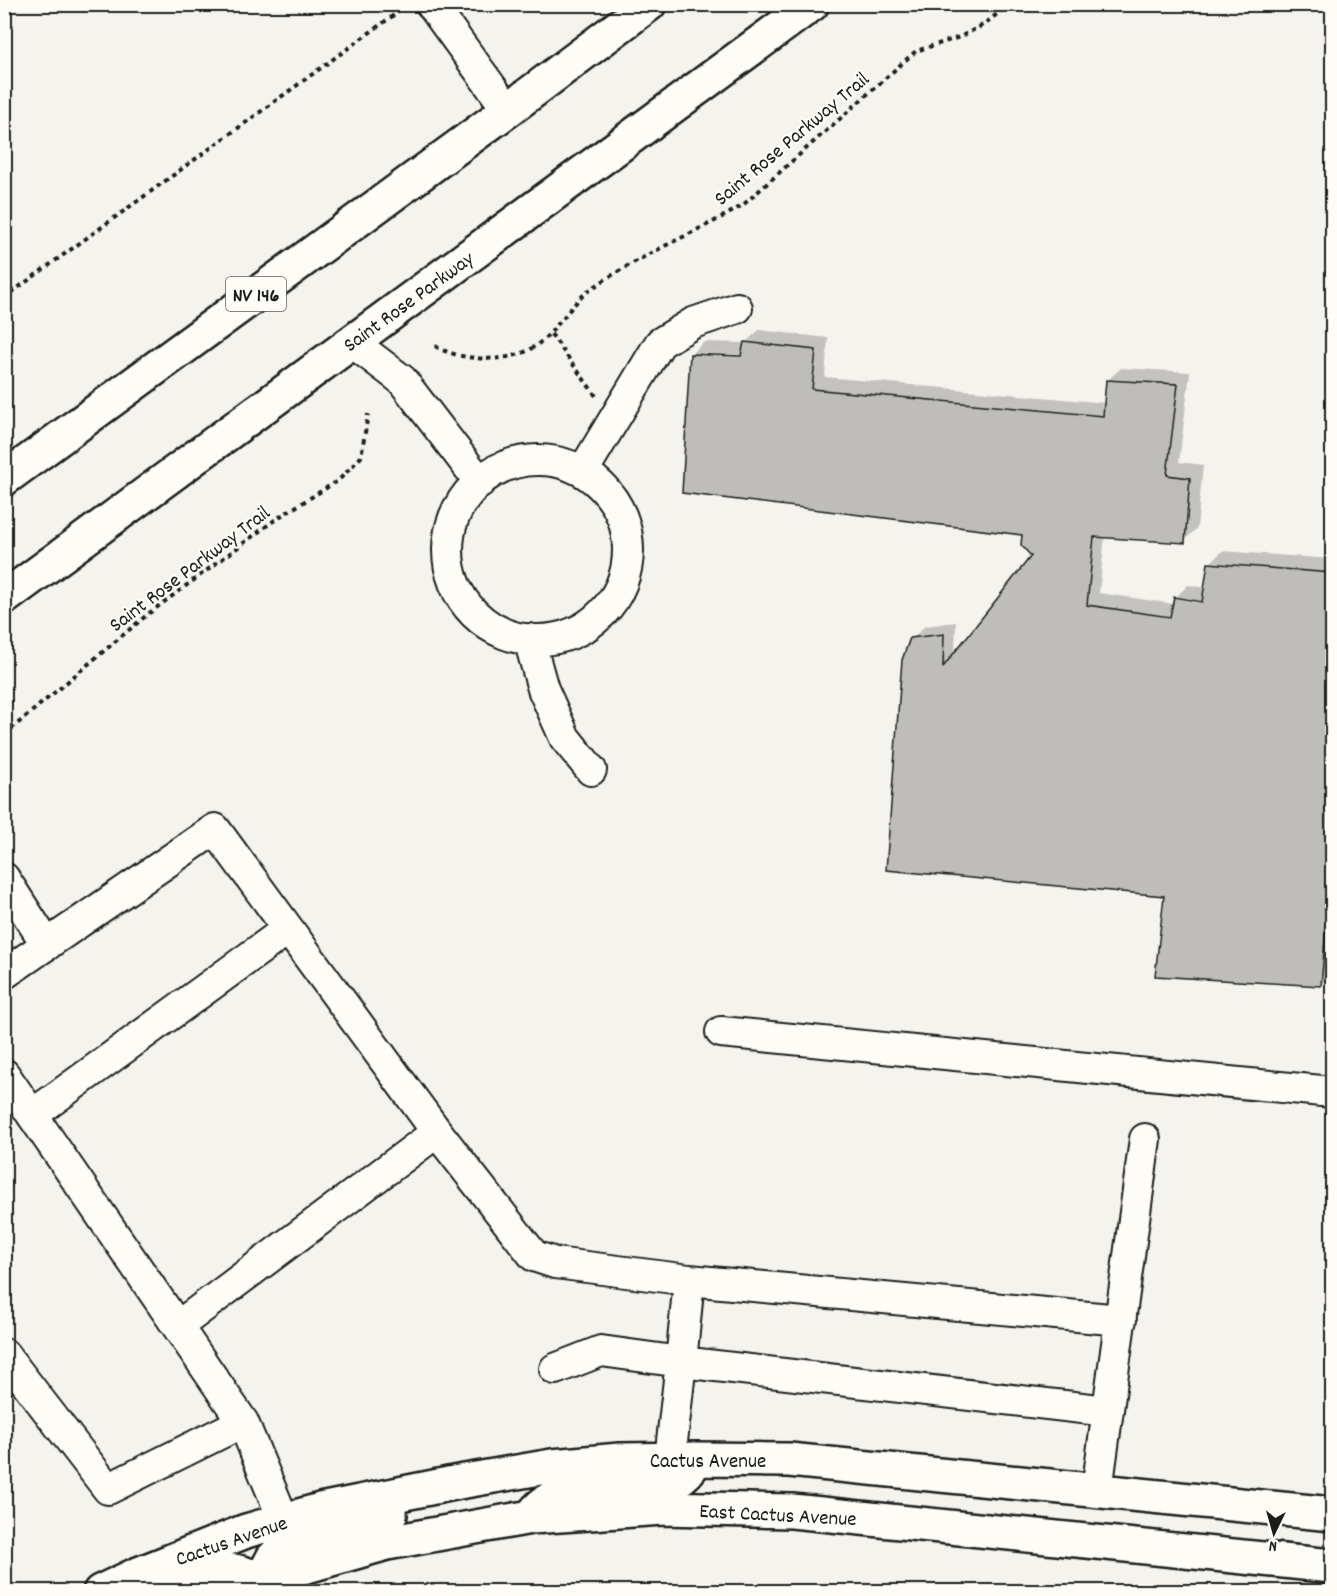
<svg xmlns="http://www.w3.org/2000/svg" width="1337" height="1596" viewBox="0 0 1337 1596" font-family="Dekko,sans-serif">
	<style>
		.shadow { fill: #0003; fill-rule: evenodd }
		.building { fill: #bebdba; stroke: #1c1c1c; stroke-width: 1.5 }
		.lines { fill: none; stroke-linecap: round; stroke-linejoin: round }
		.minor-casing { stroke: #1c1c1c; stroke-width: 34 }
		.major-casing { stroke: #1c1c1c; stroke-width: 38 }
		.highway-casing { stroke: #1c1c1c; stroke-width: 38 }
		.path { stroke: #1c1c1c; stroke-width: 4; stroke-dasharray: 4.5 4.5; stroke-linecap: butt }
		.minor { stroke: #fdfcf7; stroke-width: 30 }
		.major { stroke: #fdfcf7; stroke-width: 33 }
		.highway { stroke: #fdfcf7; stroke-width: 33 }
		.labels { text-anchor: middle; stroke-width: 4.5; stroke-linejoin: round; paint-order: stroke }
		.shield { fill: #fdfcf7; stroke: #605f5e; stroke-width: 1.5 }
		.shield-label { font-size: 20px; font-weight: bold; fill: #1c1c1c }
		.street-label { font-size: 21px; fill: #1c1c1c; stroke: #fdfcf7 }
	</style>
	<rect width="100%" height="100%" fill="#f4f3ee"/>
	<filter id="ink" filterUnits="userSpaceOnUse"><feTurbulence type="fractalNoise" baseFrequency=".0167" numOctaves="2"/><feDisplacementMap in="SourceGraphic" scale="12" xChannelSelector="R" yChannelSelector="G"/><feConvolveMatrix kernelMatrix="1 2 1 2 8 2 1 2 1" color-interpolation-filters="sRGB"/></filter>
	<g filter="url(#ink)">
		<path class="shadow" d="M759,330L828,338L825,377L1106,403L1108,380L1121,368L1190,372L1179,462L1203,465L1197,528L1184,541L1105,536L1099,593L1174,604L1175,598L1188,585L1206,588L1209,564L1222,551L1332,559V973L1321,984L1166,895L912,639L925,626L956,622L955,654L1033,556L1024,533L691,354L704,342L745,343ZM701,353L749,355V358L701,356Z"/>
		<path class="building" d="M744,342L816,350L812,389L1103,416L1106,380L1178,384L1167,475L1190,478L1185,543L1094,537L1087,605L1170,617L1174,597L1202,602L1208,563L1332,573V858L1321,986L1155,976L1164,896L886,870L902,660L910,638L944,634L943,667L1031,556L1021,545L1022,535L682,493L690,354L741,356Z"/>
		<g class="lines">
			<g class="minor-casing">
				<path id="minor" d="M431,4L508,110
					M352,342L402,380L480,482
					M448 550a90 90 0 1 1 180 0a90 90 0 1 1-180 0Z
					M583,471L660,343L693,323L737,308
					M529,639L543,689L565,738L591,770
					M4,878L47,945
					M4,974L215,829L437,1132L534,1256L555,1263L689,1280
					M721,1032L1332,1092
					M4,1074L243,1422L284,1521
					M32,1115L288,929
					M178,1326L437,1132
					M4,1354L108,1489L243,1422
					M555,1369L601,1351L681,1362L670,1459
					M1108,1411L681,1362L689,1280L1121,1320
					M1097,1490L1145,1139"/>
			</g>
			<g class="major-casing">
				<path id="major" d="M534,1513C559,1481 611,1487 647,1485C654,1484 664,1485 671,1483C683,1479 690,1469 697,1459
					M100,1592L136,1575L246,1531L320,1510L459,1482L552,1466L620,1460L697,1459L789,1460L1332,1514
					M158,1592L219,1571H235L262,1579L273,1558L283,1549L390,1515
					M232,1592L262,1579L387,1543L531,1517L663,1508L792,1511L1332,1566"/>
			</g>
			<g class="highway-casing">
				<path id="highway" d="M4,479L508,110L649,4
					M4,598L812,4"/>
			</g>
			<path class="path" d="M4,298L398,12
				M551,334L596,396
				M435,346C457,359 492,362 516,355C552,345 563,309 591,289C620,269 652,252 683,237C704,226 725,217 744,204L916,51L960,37L983,25L1010,4
				M4,735L148,614L276,519L339,480L361,457L368,414"/>
			<use href="#minor" class="minor"/>
			<use href="#major" class="major"/>
			<use href="#highway" class="highway"/>
		</g>
	</g>
	<g class="labels">
		<rect class="shield" x="226" y="277" width="60" height="34" rx="4.5"/>
		<g class="shield-label">
			<text x="256" y="301">NV 146</text>
		</g>
		<g class="street-label">
			<text transform="translate(791 138) rotate(-40)" y="7">Saint Rose Parkway Trail</text>
			<text transform="translate(408 301) rotate(-36)" y="7">Saint Rose Parkway</text>
			<text transform="translate(189 568) rotate(-37)" y="7">Saint Rose Parkway Trail</text>
			<text x="708" y="1467">Cactus Avenue</text>
			<text transform="translate(778 1514) rotate(3)" y="7">East Cactus Avenue</text>
			<text transform="translate(231 1540) rotate(-19)" y="7">Cactus Avenue</text>
		</g>
	</g>
	<rect width="1337" height="1596" fill="none" stroke="#fdfcf7" stroke-width="24"/>
	<rect x="12" y="12" width="1313" height="1572" fill="none" stroke="#1c1c1c" stroke-width="2" filter="url(#ink)"/>
	<g transform="translate(1274 1533) rotate(185)" stroke="#fdfcf7" stroke-width="4.5" paint-order="stroke">
	<path d="M0-4.5L10 22L0 15L-10 22Z" fill="#1c1c1c"/>
	<text y="-9" font-size="16" font-weight="bold" text-anchor="middle" fill="#1c1c1c">N</text>
	</g>
</svg>
